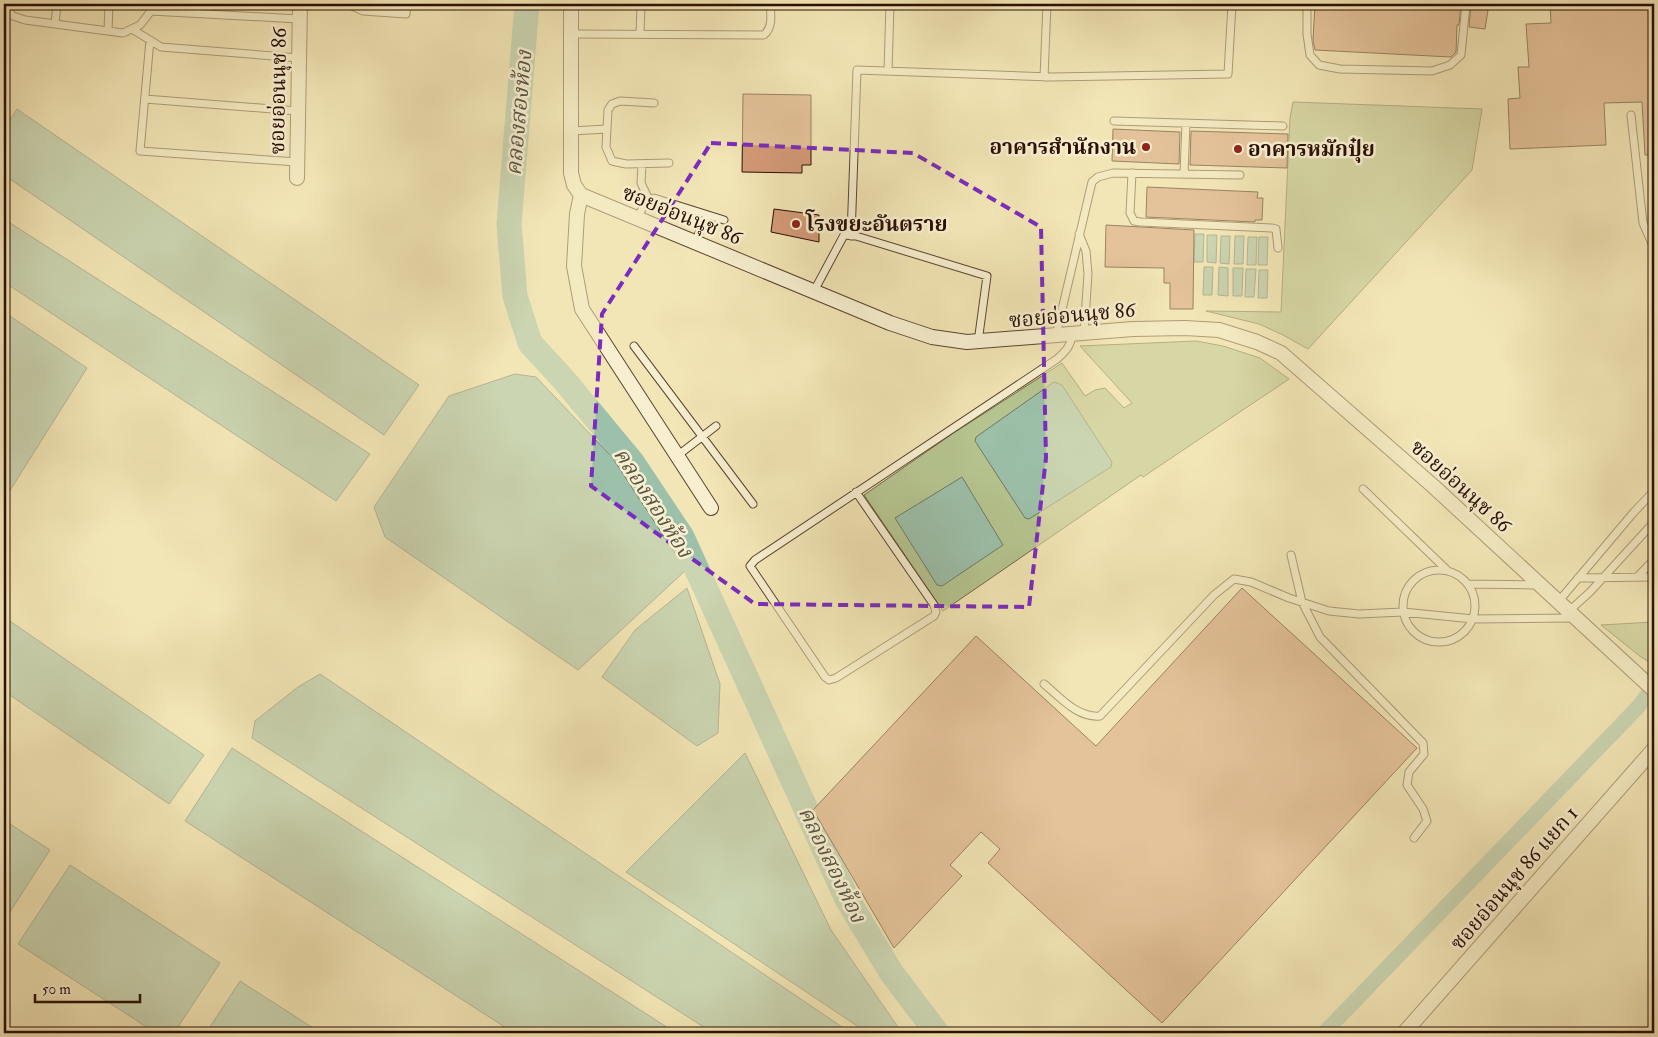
<svg xmlns="http://www.w3.org/2000/svg" width="1658" height="1037" viewBox="0 0 1658 1037" font-family="'IM FELL Double Pica','Noto Serif Thai',serif">
	<style>
		.green { fill: #b6c691; stroke: #706a4a }
		.water { fill: #9cc0aa; stroke: #6e7967 }
		.lines { fill: none; stroke-linecap: round; stroke-linejoin: round }
		.canal { stroke: #9cc0aa; stroke-width: 15 }
		.river { stroke: #9cc0aa; stroke-width: 25 }
		.building { fill: #d49a78; stroke: #2a0e02 }
		.service-casing { stroke: #5c442f; stroke-width: 9 }
		.minor-casing { stroke: #5c442f; stroke-width: 16 }
		.service { stroke: #f7efd0; stroke-width: 7 }
		.minor { stroke: #f7efd0; stroke-width: 14 }
		.marked { fill: none; stroke: #7b2cbf; stroke-width: 4; stroke-dasharray: 10 6; stroke-linejoin: round }
		.poi-dot { fill: #8f2418; stroke: #f7efd0; stroke-width: 2 }
		.labels { text-anchor: middle; stroke-width: 5; stroke-linejoin: round; paint-order: stroke }
		.street-label { font-size: 21px; fill: #2a0e02; stroke: #f7efd0 }
		.poi-label { font-size: 21px; font-weight: bold; fill: #2a0e02; stroke: #f7efd0; text-anchor: start }
		.water-label { font-size: 22px; font-style: italic; fill: #585545; stroke: #f7efd0 }
	</style>
	<rect width="100%" height="100%" fill="#f3e6b6"/>
	<filter id="stains"><feTurbulence type="fractalNoise" baseFrequency=".004" numOctaves="4"/><feColorMatrix values="0 0 0 0 .2 0 0 0 0 .09 0 0 0 0 .02 0 0 0 .5 -.17"/></filter>
	<radialGradient id="worn" r=".72"><stop offset=".6" stop-color="#630" stop-opacity="0"/><stop offset="1" stop-color="#630" stop-opacity=".3"/></radialGradient>
	<path class="green" d="M1293,102L1482,109L1472,170L1308,349L1283,335L1259,324L1206,311L1281,312L1290,118Z
		M1196,341L1223,346L1260,358L1289,379L1143,477L1141,475L943,611L864,495L952,434L1062,363L1085,396L1095,390L1105,388L1124,408L1132,403L1080,346Z
		M1654,622V665L1641,657L1601,625Z"/>
	<path class="water" d="M17,109L419,385L384,435L4,175V129Z
		M4,219L370,454L336,501L4,282Z
		M1195,234H1204L1203,262H1194Z
		M1207,235H1217L1216,263L1207,262Z
		M1221,236H1230L1229,264L1220,263Z
		M1235,236H1244L1243,264H1234Z
		M1248,237H1257L1256,265H1247Z
		M1259,237H1268L1267,265H1258Z
		M1204,267H1213L1212,295H1203Z
		M1219,267L1228,268V296L1218,295Z
		M1233,268H1243L1242,296H1233Z
		M1246,269H1256L1254,297H1245Z
		M1259,270H1268L1267,298H1258Z
		M4,312L87,368L4,500Z
		M515,374L536,377L612,457L686,570L578,670L385,537L374,507L449,396Z
		M1054,382L1062,385L1112,462L1111,467L1029,519L1025,518L975,441L976,437Z
		M962,477L1003,545L942,586L937,585L895,518Z
		M687,588L720,684L718,733L697,746L602,677L635,630Z
		M4,617L204,755L169,804L4,691Z
		M320,674L851,1033H713L252,738L255,721L298,687Z
		M232,748L676,1033H514L185,821Z
		M745,753L831,930L902,1033H868L626,872Z
		M4,820L50,850L4,921Z
		M70,865L220,963L174,1033H156L18,944Z
		M240,981L321,1033H206Z"/>
	<g class="lines">
		<path class="canal" d="M1324,1033L1638,707L1654,686"/>
		<path class="river" d="M527,4L509,224L515,296L530,343L564,380L632,462L682,537L847,899L891,972L937,1033"/>
	</g>
	<path class="building" d="M1315,4H1461L1459,25H1457L1456,52L1451,57L1315,50L1313,40Z
		M1471,4H1489L1485,29L1469,27Z
		M1550,4H1654V155H1645L1642,102L1604,103L1606,145L1510,149L1508,99L1520,98L1518,67H1529L1526,24L1551,23Z
		M743,94L811,95V165H802V173L742,172Z
		M1113,129L1180,132L1179,164L1112,161Z
		M1191,131L1288,134L1287,168L1190,165Z
		M1147,187L1258,192L1257,198H1263L1262,220H1255V222L1146,217Z
		M774,209L819,215V242L771,232Z
		M1106,225L1194,230L1193,309H1170V283H1164V268L1105,267Z
		M1242,588L1417,748L1162,1023L988,863L1000,849L981,832L950,865L962,876L894,948L813,810L976,636L1096,746Z"/>
	<g class="lines">
		<g class="service-casing">
			<path id="service" d="M147,4L151,11L299,19
				M347,4L363,11L406,14L407,4
				M1307,4V34L1310,55L1319,65L1340,69L1432,71L1450,65L1461,55L1466,4
				M4,7L13,16L25,20L123,33L140,25L151,11
				M55,24L57,4
				M132,29L161,47L299,58
				M108,31L109,4
				M571,34L764,35C773,27 771,15 770,4
				M640,34L641,4
				M150,40L140,151L297,162
				M888,71L890,4
				M1044,77L1047,4
				M145,99L298,111
				M654,103L620,101L612,104L608,110L606,147L612,161L626,164L669,163
				M1631,115L1643,223L1654,248
				M1114,121L1283,126
				M571,131L607,129
				M642,164L641,183L650,202
				M1132,173L1130,213L1134,221L1140,222L1272,228L1276,229L1278,248
				M1184,174L1186,123
				M637,219L643,207L654,198L724,220
				M1079,234L1086,251L1088,274L1084,333
				M851,236L857,70L1051,77L1228,74L1232,4
				M695,242L707,215
				M814,291L844,235L856,236L987,276L978,342
				M1056,335L1092,182L1098,177L1113,173L1240,175
				M634,346L753,504
				M677,456L716,426
				M1363,489L1448,571
				M856,492L934,605L936,612L934,616L836,678L829,680L825,677L750,566L755,560L1057,359C1066,351 1071,346 1072,334
				M1291,555L1302,602L1320,637L1423,743L1424,754L1409,772L1407,785L1423,809L1427,821L1414,838
				M1403 606a36 36 0 1 1 72 0a36 36 0 1 1-72 0Z
				M1637,577L1654,560
				M1578,578L1654,577
				M1468,584L1538,585
				M1558,602L1634,512L1654,491
				M1568,612L1590,592L1654,522
				M1044,684C1060,697 1077,718 1100,716L1214,595L1234,579L1251,582L1289,598L1329,611L1359,614L1403,612L1473,619L1575,618"/>
		</g>
		<g class="minor-casing">
			<path id="minor" d="M571,4V173L574,185L581,195L890,323L932,337L967,342L1133,329L1185,328L1219,330L1257,342L1281,353L1433,486L1654,690
				M297,178L300,4
				M581,195L577,214L574,266L582,309L711,508
				M1404,1033L1654,749"/>
		</g>
		<use href="#service" class="service"/>
		<use href="#minor" class="minor"/>
	</g>
	<path d="M0 0H1658V1037H0ZM711,143L913,153L1041,227L1046,458L1029,607L755,604L591,486L602,314Z" fill="#f3e6b6" fill-opacity=".55" fill-rule="evenodd"/>
	<path class="marked" d="M711,143L913,153L1041,227L1046,458L1029,607L755,604L591,486L602,314Z"/>
	<g class="poi-dot">
		<circle cx="1146" cy="147" r="5"/>
		<circle cx="1238" cy="149" r="5"/>
		<circle cx="796" cy="224" r="5"/>
	</g>
	<g class="labels">
		<g class="street-label">
			<text transform="translate(278 91) rotate(-89)" y="7">ซอยอ่อนนุช 86</text>
			<text transform="translate(682 215) rotate(22)" y="7">ซอยอ่อนนุช 86</text>
			<text transform="translate(1072 315) rotate(-5)" y="7">ซอยอ่อนนุช 86</text>
			<text transform="translate(1461 486) rotate(42)" y="7">ซอยอ่อนนุช 86</text>
			<text transform="translate(1514 878) rotate(-49)" y="7">ซอยอ่อนนุช 86 แยก 1</text>
		</g>
		<g class="poi-label">
			<text x="1136" y="154" text-anchor="end">อาคารสำนักงาน</text>
			<text x="1248" y="156">อาคารหมักปุ๋ย</text>
			<text x="806" y="231">โรงขยะอันตราย</text>
		</g>
		<g class="water-label">
			<text transform="translate(518 113) rotate(-85)" y="8">คลองสองห้อง</text>
			<text transform="translate(654 502) rotate(57)" y="8">คลองสองห้อง</text>
			<text transform="translate(833 864) rotate(64)" y="8">คลองสองห้อง</text>
		</g>
	</g>
	<rect width="1658" height="1037" fill="none" stroke="#f3e6b6" stroke-width="20"/>
	<rect x="5" y="5" width="1648" height="1027" fill="none" stroke="#2a0e02" stroke-width="2.5"/>
	<rect x="10" y="10" width="1638" height="1017" fill="none" stroke="#2a0e02"/>
	<path d="M35 994v8h105v-8" fill="none" stroke="#2a0e02" stroke-width="2.5"/>
	<text x="42" y="994" font-size="15" fill="#2a0e02" stroke="#f7efd0" stroke-width="4" paint-order="stroke">50 m</text>
	<rect width="100%" height="100%" filter="url(#stains)"/>
	<rect width="100%" height="100%" fill="url(#worn)"/>
</svg>
